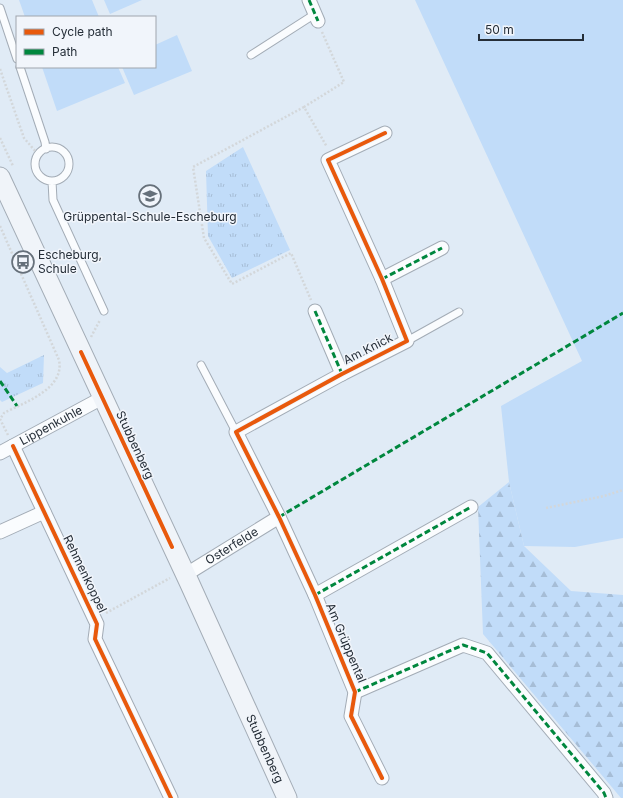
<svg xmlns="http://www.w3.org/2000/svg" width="623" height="798" viewBox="0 0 623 798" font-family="Inter,sans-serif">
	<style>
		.grass { fill: #c1dcf9 }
		.forest { fill: url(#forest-firs) }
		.park { fill: url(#park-tufts) }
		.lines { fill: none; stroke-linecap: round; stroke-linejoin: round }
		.service-casing { stroke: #a3acb6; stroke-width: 9 }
		.minor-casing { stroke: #a3acb6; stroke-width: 15 }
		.secondary-casing { stroke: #a3acb6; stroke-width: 21 }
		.path { stroke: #d3d7da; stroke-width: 2.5; stroke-dasharray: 2 2; stroke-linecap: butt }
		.service { stroke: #fafcfe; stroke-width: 7 }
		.minor { stroke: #fafcfe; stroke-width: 13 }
		.secondary { stroke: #f0f4f9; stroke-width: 19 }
		.quiet { stroke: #00873e; stroke-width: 3; stroke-dasharray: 6 3; stroke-linecap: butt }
		.cycleway-casing { stroke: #f1f5fb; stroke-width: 6 }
		.cycleway { stroke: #e8590c; stroke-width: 4 }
		.labels { text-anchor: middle; stroke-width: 3; stroke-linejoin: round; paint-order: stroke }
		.poi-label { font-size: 12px; fill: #252e38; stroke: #f1f5fb }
		.street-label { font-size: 12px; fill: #252e38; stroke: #f1f5fb }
	</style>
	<defs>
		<pattern id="forest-firs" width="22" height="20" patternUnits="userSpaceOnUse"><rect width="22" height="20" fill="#c1dcf9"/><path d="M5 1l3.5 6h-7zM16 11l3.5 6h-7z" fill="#a6bdd6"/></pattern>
		<pattern id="park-tufts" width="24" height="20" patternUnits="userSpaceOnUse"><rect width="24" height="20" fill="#c1dcf9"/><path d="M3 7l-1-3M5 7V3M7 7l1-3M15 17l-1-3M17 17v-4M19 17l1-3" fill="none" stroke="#a6bdd6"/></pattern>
	</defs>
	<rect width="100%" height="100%" fill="#e0ebf6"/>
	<path class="grass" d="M19,0H92L99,17H25Z
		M104,0H142L110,14Z
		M415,0H623V538L575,547L524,546L509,482L501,406L582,361Z
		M177,35L192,71L134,95L122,67H155V45Z
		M42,67H118L125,83L57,111Z"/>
	<path class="forest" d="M509,482L524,546L571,591L623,595V798H621L483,634L478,507Z"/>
	<path class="park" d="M243,147L290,250L232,278L208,236L206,171Z
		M44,355L43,383L2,402L0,400V367L7,373Z"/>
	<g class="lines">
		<g class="service-casing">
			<path id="service" d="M0,8L17,59
				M251,55L315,14
				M20,67L45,142L46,149
				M35 164a17 17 0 1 1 34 0a17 17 0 1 1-34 0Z
				M52,181L53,200L104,311
				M407,341L459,312
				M201,365L236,432"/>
		</g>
		<g class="minor-casing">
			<g id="minor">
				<path d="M309,0L318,21"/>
				<path d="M382,279L442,248"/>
				<path d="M315,311L342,374"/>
				<path d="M13,446L97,624L95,639L171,798"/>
				<path id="s1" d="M0,453L102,398"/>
				<path d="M0,532L44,512"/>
				<path id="s2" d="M185,575L279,517"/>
				<path d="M315,595L471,507"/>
				<path d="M355,692L463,645L487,653L604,793L606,798"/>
				<path d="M382,778L351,716L355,692L315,595L279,517L236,432L342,374L407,341L382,279L328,160L385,133"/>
			</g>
		</g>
		<g class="secondary-casing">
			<g id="secondary">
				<path id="s3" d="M0,177L189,582L287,798"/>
			</g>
		</g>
		<path class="path" d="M322,32L344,82L304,107L327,147
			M0,69L24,138L36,152
			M304,107L193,167L204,238L232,284L291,253L311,300
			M0,138L13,166
			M0,226L59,360C65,389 25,402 4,413L0,419L8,435
			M91,337L100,320
			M546,508L604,496L623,490
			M106,613L170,578"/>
		<use href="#service" class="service"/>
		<use href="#minor" class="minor"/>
		<use href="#secondary" class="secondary"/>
		<path class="quiet" d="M309,0L318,21
			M382,279L442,248
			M315,311L342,374
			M0,381L17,406
			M279,517L623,313
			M315,595L471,507
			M355,692L463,645L487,653L604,793L606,798"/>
		<g class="cycleway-casing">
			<path id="cycleway" d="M81,352L172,547
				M13,446L97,624L95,639L171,798
				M382,778L351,716L355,692L315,595L279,517L236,432L342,374L407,341L382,279L328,160L385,133"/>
		</g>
		<use href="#cycleway" class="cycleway"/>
	</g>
	<defs>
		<g id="school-ring" transform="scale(1.15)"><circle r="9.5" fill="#f1f5fb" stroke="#66707a" stroke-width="1.5"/><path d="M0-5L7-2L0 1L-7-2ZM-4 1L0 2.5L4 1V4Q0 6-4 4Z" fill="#66707a"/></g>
		<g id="bus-ring" transform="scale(1.15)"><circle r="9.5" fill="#f1f5fb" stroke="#66707a" stroke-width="1.5"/><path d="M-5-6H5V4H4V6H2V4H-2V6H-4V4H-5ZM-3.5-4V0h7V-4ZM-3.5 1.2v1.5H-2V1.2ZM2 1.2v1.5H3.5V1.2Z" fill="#66707a"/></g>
	</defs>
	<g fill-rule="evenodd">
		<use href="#school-ring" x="150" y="196"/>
		<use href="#bus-ring" x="23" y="262"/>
	</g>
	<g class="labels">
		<g class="poi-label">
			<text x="150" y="221">Grüppental-Schule-Escheburg</text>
			<text x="38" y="259" text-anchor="start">Escheburg,<tspan x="38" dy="14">Schule</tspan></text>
		</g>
		<g class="street-label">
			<text transform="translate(368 349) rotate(-27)" y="4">Am Knick</text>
			<text dy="4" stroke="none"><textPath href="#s1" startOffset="58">Lippenkuhle</textPath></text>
			<text transform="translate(135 445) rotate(65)" y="4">Stubbenberg</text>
			<text dy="4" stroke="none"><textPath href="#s2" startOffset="55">Osterfelde</textPath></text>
			<text transform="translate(85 574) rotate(64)" y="4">Rehmenkoppel</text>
			<text transform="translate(346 643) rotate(67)" y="4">Am Grüppental</text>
			<text dy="4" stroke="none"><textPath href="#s3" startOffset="630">Stubbenberg</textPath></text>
		</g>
	</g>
	<rect x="16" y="16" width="140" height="52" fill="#f1f5fb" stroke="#9fa5ad"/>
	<rect x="24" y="29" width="20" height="6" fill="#e8590c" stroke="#9fa5ad"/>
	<text x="52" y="36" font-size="12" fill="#252e38">Cycle path</text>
	<rect x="24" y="49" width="20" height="6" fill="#00873e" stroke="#9fa5ad"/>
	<text x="52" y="56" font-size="12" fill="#252e38">Path</text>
	<path d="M479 34v6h104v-6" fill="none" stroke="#252e38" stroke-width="2"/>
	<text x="485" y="34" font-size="12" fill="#252e38" stroke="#f1f5fb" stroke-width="3" paint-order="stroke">50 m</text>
</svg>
